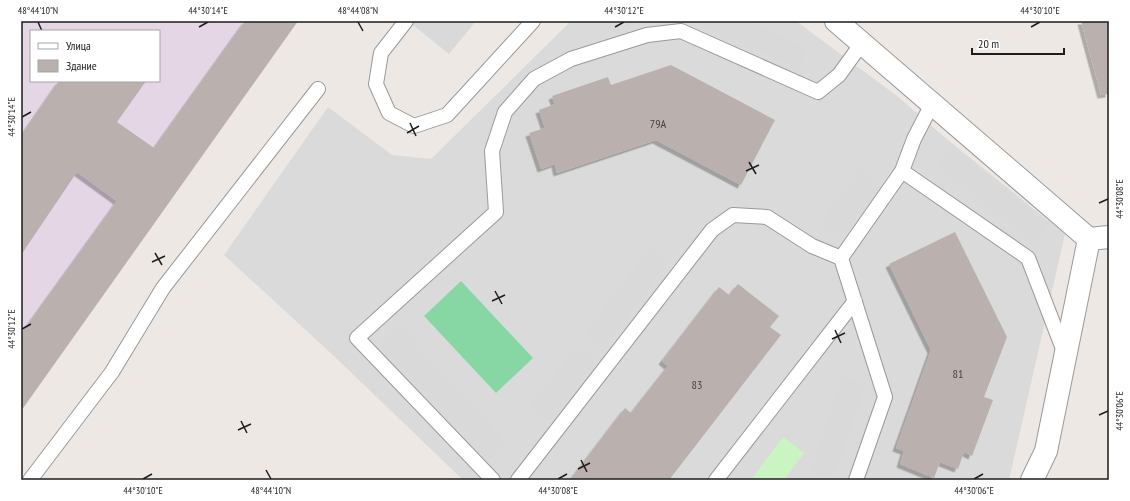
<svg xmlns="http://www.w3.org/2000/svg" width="1130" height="501" viewBox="0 0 1130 501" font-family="'PT Sans Narrow',sans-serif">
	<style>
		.residential { fill: #dbdada }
		.industrial { fill: #e5d6e6; fill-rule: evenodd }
		.park { fill: #caf5c3 }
		.pitch { fill: #87d7a5 }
		.parking { fill: #d9d9d9 }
		.building { fill: #bab0ad; filter: url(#shadow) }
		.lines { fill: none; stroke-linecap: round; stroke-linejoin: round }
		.service-casing { stroke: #9a9a9a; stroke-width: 16 }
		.minor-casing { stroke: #9a9a9a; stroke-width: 24 }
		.service { stroke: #fff; stroke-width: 14 }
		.minor { stroke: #fff; stroke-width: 22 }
		.ticks { fill: none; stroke: #1d1d1d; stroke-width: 1.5 }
		.labels { text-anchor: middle; stroke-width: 3; stroke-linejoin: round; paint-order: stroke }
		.number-label { font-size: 12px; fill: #444241 }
		.neatline { fill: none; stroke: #1d1d1d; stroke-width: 1.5 }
		.ticks-label { font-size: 10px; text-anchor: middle; fill: #1d1d1d }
	</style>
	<defs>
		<filter id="shadow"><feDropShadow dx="-3.5" dy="3.5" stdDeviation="0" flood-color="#0004"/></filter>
	</defs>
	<rect width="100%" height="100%" fill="#ede8e4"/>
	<path class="residential" d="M571,21H796L897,96L948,140L1065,234L1009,480H463L336,358L224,255L328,107L392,155L431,159Z"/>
	<path class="industrial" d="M21,21H298L21,411ZM31,31H159V81H31Z"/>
	<path class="park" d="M783,437L804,453L784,480H751Z"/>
	<path class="pitch" d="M461,281L533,358L496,393L424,316Z"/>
	<path class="parking" d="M408,21H476L449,54Z
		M607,21H653L610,33Z
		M693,21H745L807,48L799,68Z
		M953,148L1048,225L1034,243L939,165Z
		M861,171L880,187L840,237L821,221Z
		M651,248L669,262L603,347L585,333Z
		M400,329L506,443L487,461L381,347Z
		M576,348L595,363L549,422L530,407Z
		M843,377L865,385L833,480H808Z"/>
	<path class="building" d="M245,21H298L21,411V334L117,201L77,172L21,255V136L59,81H146L117,122L154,148Z
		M1081,21H1109V94L1101,95Z
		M671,65L775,120L741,185L656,140L557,173L555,164L541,169L529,133L545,128L539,110L555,104L552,96L608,77L611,85Z
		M955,232L1007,337L984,397L993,400L972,456L964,452L958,469L940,462L934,478L900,464L904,451L896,448L931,350L889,264Z
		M738,284L779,316L770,327L781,335L669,480H570L625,408L631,413L668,366L662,361L719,287L729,295Z"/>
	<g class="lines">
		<g class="service-casing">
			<path id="service" d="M406,21L381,53L376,84L389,113L414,126L447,115L533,21
				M902,171L914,139L932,104
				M30,480L112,372L163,288L318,89
				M493,480L357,338L496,212L492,151L505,112L534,79L571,59L647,35L681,31L818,92L839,75L862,43
				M518,480L712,230L733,215L767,217L812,246L841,258
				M716,480L855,301
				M856,480L885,397L841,258L902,171L1028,258L1065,354"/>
		</g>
		<g class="minor-casing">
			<path id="minor" d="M836,21L1089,239L1109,237
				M1032,480L1046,451L1089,239"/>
		</g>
		<use href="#service" class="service"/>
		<use href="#minor" class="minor"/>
	</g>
	<path class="ticks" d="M38,22L42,31M358,22L363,31M199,27L208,22M615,27L624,22M1031,27L1040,22M22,117L31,112M410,123L416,136M407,133L419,126M749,162L756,174M746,171L759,165M1099,203L1108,199M155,253L162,265M152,262L165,256M495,291L502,304M492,301L505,295M22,329L31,324M835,330L841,343M832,339L845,333M1099,415L1108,411M241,421L247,433M238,430L251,424M581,460L587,472M578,469L590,463M266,470L271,479M143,479L152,474M558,479L567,474M974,479L983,474"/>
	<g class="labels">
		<g class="number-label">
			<text x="658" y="128">79А</text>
			<text x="958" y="378">81</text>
			<text x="697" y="389">83</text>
		</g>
	</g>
	<rect width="1130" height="501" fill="none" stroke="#ffffff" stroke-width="44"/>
	<rect x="30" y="30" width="130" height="52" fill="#ffffff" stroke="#a5a5a5"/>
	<rect x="38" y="43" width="20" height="6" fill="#ffffff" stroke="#a5a5a5"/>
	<text x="66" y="50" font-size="12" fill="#1d1d1d">Улица</text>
	<rect x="38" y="60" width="20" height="12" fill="#bab0ad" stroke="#a5a5a5"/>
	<text x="66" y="70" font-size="12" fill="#1d1d1d">Здание</text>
	<path d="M972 48v6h92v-6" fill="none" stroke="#1d1d1d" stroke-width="2"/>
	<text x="978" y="48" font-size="12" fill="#1d1d1d" stroke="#ffffff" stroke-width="3" paint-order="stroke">20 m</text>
	<rect x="22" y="22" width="1086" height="457" class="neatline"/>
	<g class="ticks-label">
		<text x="38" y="14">48°44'10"N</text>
		<text x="208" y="14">44°30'14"E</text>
		<text x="358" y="14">48°44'08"N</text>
		<text x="624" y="14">44°30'12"E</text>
		<text x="1040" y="14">44°30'10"E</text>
		<text transform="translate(11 117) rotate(-90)" y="4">44°30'14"E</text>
		<text transform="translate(1119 199) rotate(-90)" y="4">44°30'08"E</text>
		<text transform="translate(11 329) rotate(-90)" y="4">44°30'12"E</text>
		<text transform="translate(1119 411) rotate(-90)" y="4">44°30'06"E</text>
		<text x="143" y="494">44°30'10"E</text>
		<text x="271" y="494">48°44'10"N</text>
		<text x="558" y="494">44°30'08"E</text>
		<text x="974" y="494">44°30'06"E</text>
	</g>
</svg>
